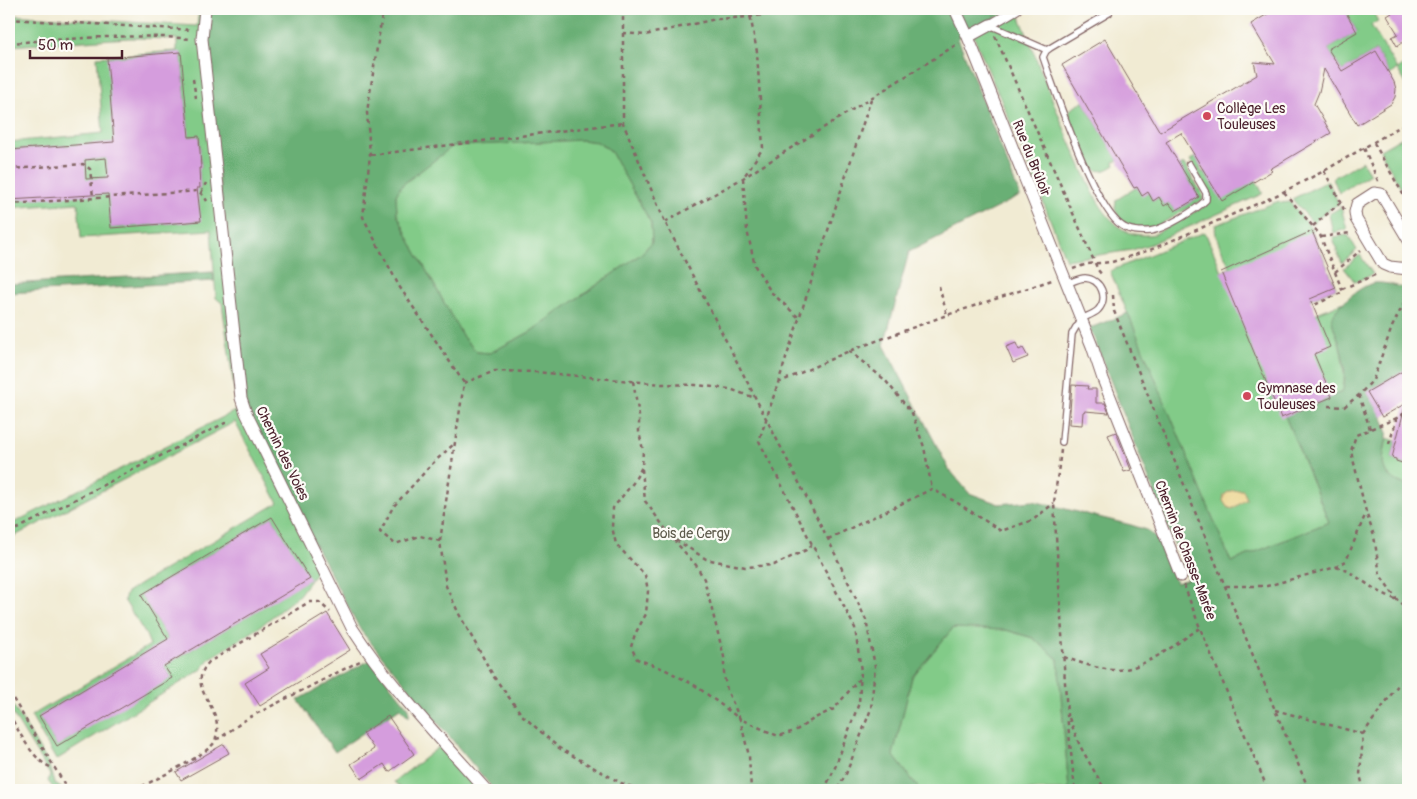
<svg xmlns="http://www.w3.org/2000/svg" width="1417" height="799" viewBox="0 0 1417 799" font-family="Pangolin,sans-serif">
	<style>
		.green { fill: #82cb88; stroke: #66755a; fill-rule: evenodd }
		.forest { fill: #69af74; stroke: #5a6750; fill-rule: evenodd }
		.sand { fill: #eeda9e; stroke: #9c7c64 }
		.building { fill: #d59ddd; fill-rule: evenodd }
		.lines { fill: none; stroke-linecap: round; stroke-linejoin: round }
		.service-casing { stroke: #846666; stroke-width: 8 }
		.pedestrian-casing { stroke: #846666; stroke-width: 11 }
		.minor-casing { stroke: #846666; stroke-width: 13 }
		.path { stroke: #846666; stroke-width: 2.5; stroke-dasharray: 4 4; stroke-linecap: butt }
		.service { stroke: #fff; stroke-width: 5.5 }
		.pedestrian { stroke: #fff; stroke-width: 9 }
		.minor { stroke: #fff; stroke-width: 11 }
		.poi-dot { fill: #d1495b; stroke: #fdfcf7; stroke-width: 2 }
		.labels { text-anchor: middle; stroke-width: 4.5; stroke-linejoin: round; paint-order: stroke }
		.poi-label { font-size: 14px; fill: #4a1f2b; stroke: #fdfcf7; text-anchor: start }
		.street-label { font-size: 14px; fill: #4a1f2b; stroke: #fdfcf7 }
		.park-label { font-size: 14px; fill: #5e5b4c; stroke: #fdfcf7 }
	</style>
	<rect width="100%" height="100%" fill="#fdfcf7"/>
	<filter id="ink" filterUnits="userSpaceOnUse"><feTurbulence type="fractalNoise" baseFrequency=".02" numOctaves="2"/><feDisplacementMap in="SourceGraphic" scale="10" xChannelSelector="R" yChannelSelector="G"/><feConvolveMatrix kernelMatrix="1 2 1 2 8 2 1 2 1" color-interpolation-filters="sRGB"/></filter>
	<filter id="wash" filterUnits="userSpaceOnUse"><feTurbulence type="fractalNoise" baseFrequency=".0096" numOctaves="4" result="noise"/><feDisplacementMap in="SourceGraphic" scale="20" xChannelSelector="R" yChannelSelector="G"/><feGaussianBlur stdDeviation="1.12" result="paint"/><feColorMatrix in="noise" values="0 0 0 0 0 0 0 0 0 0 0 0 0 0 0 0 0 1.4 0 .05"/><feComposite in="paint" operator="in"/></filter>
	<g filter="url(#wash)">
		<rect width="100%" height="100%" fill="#f1ebd3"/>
		<path class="green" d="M199,9H203L319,568L299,595L257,629L209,659L201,670L56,760L31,716L150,645L146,635L124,600L127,592L278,503L235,422L9,539V525L237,410L222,303L216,298L211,230L81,238L78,203L9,208V200L87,194L86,183L9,189V186L86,180L85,170L9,175V166L200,151L199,136L9,150V142L103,133L97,57L177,51V39L129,38L9,46V15L197,26ZM181,53L188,127L107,59ZM200,157L201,168L108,175L107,164ZM199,171L200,188L97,194L94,179ZM110,216L200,221L111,228ZM272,517L309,579L179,657L141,595ZM154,648L171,677L57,746L39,716Z
			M1008,9H1017C1037,60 1056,112 1079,162C1089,183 1098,209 1116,224C1126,234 1141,237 1155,234L1207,205L1210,202L1211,196L1190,160L1196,157L1201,165L1200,167L1202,172L1256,180L1262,192V194L1151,244L1132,250L1066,260L1025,156L971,30Z
			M1344,9H1371L1378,21L1371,25L1397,69L1408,63V87L1397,69L1390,75L1376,51L1342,71L1328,49L1357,32Z
			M1094,95L1084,103L1118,160L1114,162L1115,165C1108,170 1099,174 1092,167L1070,119L1069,112L1071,109Z
			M1408,134V201L1380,150Z
			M582,140L597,142L610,150L651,223L652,242L641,254L530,332L490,353L477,352L463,337L409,239L397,214L396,195L402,185L452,146Z
			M1362,161L1370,174L1339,193L1333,178Z
			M1184,164L1203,195V200L1157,226C1144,230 1131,227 1120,220L1115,209L1116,200L1137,187L1142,195L1148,192L1153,201L1159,197L1164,206L1169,203L1175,211L1199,197L1180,166Z
			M1328,181L1339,204L1328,210L1313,223L1292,199Z
			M1279,201L1281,203L1290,202L1310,226L1336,288L1306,301L1312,315L1344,302C1340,306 1333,312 1333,318C1332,325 1337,334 1339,341C1342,354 1347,381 1342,392L1285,416L1329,522L1231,562L1110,271L1205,232L1222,272L1230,267C1226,258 1212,234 1216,225Z
			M1341,207L1347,229L1333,233L1329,214Z
			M1348,235L1357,250L1342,263L1337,251L1333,237Z
			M1360,255L1373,274L1355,282L1344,268Z
			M1387,438L1396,441L1392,458L1396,459V461L1408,465V486C1378,474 1381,467 1387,438Z
			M953,628L1006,630L1033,638L1058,659L1069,790H920L893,755L912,677Z
			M9,699L48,763L54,783L64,790H55L48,781L50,775L9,708Z
			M440,746L480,790H403L394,782Z"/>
		<path class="forest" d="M204,9H1008L958,38L1020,196L909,252L884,345L949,469L969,493L999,504L1033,501L1131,525L1147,530L1154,536L1163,547L1176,583L1188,579L1090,328L1128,313L1231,562L1329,522L1285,416L1342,392C1348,379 1343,356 1339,342C1337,336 1333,327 1332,320C1332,308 1363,284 1374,283C1385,282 1399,286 1408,290V368L1367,392C1374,403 1385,418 1387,430C1388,436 1386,441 1385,446C1380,471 1385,477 1408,486V790H1069L1058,659L1033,638L1006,630L953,628L912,677L893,755L920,790H494L361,631L249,421L201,30ZM582,140L597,142L610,150L651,223L652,242L641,254L530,332L490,353L477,352L463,337L409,239L397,214L396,195L402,185L453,146Z
			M213,272L214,281L9,293V284Z
			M370,660L409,708V717L400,708L335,752L298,700Z"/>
		<path class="sand" d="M1239,490H1243L1247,499L1232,509L1227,507L1223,501L1224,495L1230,491Z"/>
		<g id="blocks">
			<path class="building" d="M1276,9H1344L1357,32L1328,49L1342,71L1376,51L1394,82L1396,89L1395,97L1391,104L1357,125L1324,69L1319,92L1314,104L1331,133L1270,169L1272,171L1222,201L1181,133L1166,142L1199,197L1175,211L1169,203L1164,206L1159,197L1153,201L1148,192L1142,196L1137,187L1134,188L1062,65L1105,39L1160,132L1257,75L1254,62L1275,64L1251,24Z
				M1390,9H1403L1408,18V52L1403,42L1397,46L1392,37L1398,34L1387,16L1392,13Z
				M181,52L189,137L199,136L201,168H199L200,188H197L201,221L111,228L108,194L9,200V150L114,142L107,58ZM106,158L108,178L86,179L85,160Z
				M1312,231L1336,288L1310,299L1330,347L1314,354L1332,397L1281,418L1221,272Z
				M1016,343L1019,350L1023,348L1028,357L1013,363L1006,347Z
				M1408,368V402L1382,417L1367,392Z
				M1072,385L1088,386L1087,389H1096V403H1105L1109,413L1085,411L1083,412L1082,425L1069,424Z
				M1405,406L1408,407V465L1396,461V459L1392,458Z
				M1116,432L1131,470L1124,472L1108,435Z
				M272,517L310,579L164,666L172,678L57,746L39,716L168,639L141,595Z
				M327,613L350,650L260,706L245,683L269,668L260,654Z
				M388,716L414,754L389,772L384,764L361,779L351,764L374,749L363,733Z
				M224,744L229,753L181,780L176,772Z"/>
		</g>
	</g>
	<g filter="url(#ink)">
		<use href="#blocks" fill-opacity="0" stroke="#846666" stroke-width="1"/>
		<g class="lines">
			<g class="service-casing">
				<path id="service" d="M1109,13L1050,48L1046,51L1043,57C1055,92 1094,207 1121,225C1128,231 1141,232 1150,231C1165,229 1196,210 1206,200V193L1189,164
					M990,25L1047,50
					M1066,284C1072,282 1079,278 1085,278C1101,279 1109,298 1098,310C1094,314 1087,316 1081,319
					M1062,442L1072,334L1076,327L1082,322"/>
			</g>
			<g class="pedestrian-casing">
				<path id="pedestrian" d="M990,25L1017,9"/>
			</g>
			<g class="minor-casing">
				<path id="minor" d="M205,9L202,39L241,398L246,413L352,628C390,687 440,738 486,790
					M955,9L968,37L1092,346L1103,379L1181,576
					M968,37L990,25
					M1408,239L1381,194L1374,193L1357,204L1355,212L1356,219L1383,264L1390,267L1408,269"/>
			</g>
			<path class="path" d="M383,9L367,112L370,155L363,217L399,286L464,383L440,541L446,586L459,614L494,677L522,715L559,748L621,783L640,790
				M623,9V123L665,222L828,539L866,620L875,666L871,709L846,774L837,790
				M749,9L757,52L763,148L743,178L747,230L755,266L771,292L798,317
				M9,19L192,30
				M623,33L645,35L716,19L750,17L798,9
				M995,36L1098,270L1102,275
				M9,43C69,39 130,33 191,39
				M193,79L196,98
				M1374,143L1408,203
				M1364,148L1378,181V183
				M371,155L623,123
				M9,169L83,164L90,169L93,197
				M1324,171L1341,202L1344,210
				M1284,192L1320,235L1343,292L1312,306
				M201,193L206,183
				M9,204L198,191L204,196L207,201
				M665,222L743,178L959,43
				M1313,226L1341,202
				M1321,237L1350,233
				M1073,269L1087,264L1112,262L1150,250L1273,197L1324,171L1408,122
				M1335,272L1361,250
				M939,286L947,315L1055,279
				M1342,289L1377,274
				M1113,295L1114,311L1275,710L1309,790
				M849,351L885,380L912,413L924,447L932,489
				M633,381L639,416V432L643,450L642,467L633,483L613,508L612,527L616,544L645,575L648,591L646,614L635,634L631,647L637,659L664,669L696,686L740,719L749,756L751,790
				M464,383L495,371L536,372L662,384L696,385L730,389L755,398
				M778,383L849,351L947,315
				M1359,395L1370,429
				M1328,406L1344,407L1359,395L1373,380L1392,327L1403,305L1408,299
				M1397,418L1356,435L1351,451L1366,512L1374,536L1380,575L1398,601L1408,609
				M1389,444L1397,418L1403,414L1408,416
				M1061,450L1054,503L1067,715L1075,790
				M642,469L645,501L673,539L696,565L704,579L724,657V676L727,690L740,719L778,736L795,731L815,718L834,709L859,679
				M9,533L227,422
				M828,539L932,489L956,502L1001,531L1033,520L1054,503
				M676,540L706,559L745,567L774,565L806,550L813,544
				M440,541L420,536L395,544L380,532L393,507L433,463L455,443
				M1336,567L1348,571L1376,590L1397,600
				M1184,585L1200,628L1268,790
				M1226,586H1267L1336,567L1346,561L1366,513
				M1064,657C1081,663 1099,670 1117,670C1145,669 1177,643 1200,628
				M9,692L68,790
				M1275,710L1363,734
				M9,714C19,731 35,766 55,768
				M1069,718L1080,746L1105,790
				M216,739L220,738L248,718L362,660
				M135,790C152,781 205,756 214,743C216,740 216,736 217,732C220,702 185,689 209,662L309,602H319L330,612
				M824,790L834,770L859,703L861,671L855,628L759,441L871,99
				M1364,790L1360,775L1363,734L1398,685L1408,675"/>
			<use href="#service" class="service"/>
			<use href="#pedestrian" class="pedestrian"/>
			<use href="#minor" class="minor"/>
		</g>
	</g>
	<g class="poi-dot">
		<circle cx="1207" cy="116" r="5"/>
		<circle cx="1247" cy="396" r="5"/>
	</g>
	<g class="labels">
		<g class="poi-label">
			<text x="1217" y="113">Collège Les<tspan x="1217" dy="16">Touleuses</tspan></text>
			<text x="1257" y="393">Gymnase des<tspan x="1257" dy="16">Touleuses</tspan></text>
		</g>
		<g class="street-label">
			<text transform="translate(1032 158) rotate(68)" y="5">Rue du Brûloir</text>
			<text transform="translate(283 453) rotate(64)" y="5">Chemin des Voies</text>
			<text transform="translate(1186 550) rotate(69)" y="5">Chemin de Chasse-Marée</text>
		</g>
		<g class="park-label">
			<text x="691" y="538">Bois de Cergy</text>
		</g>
	</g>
	<rect width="1417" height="799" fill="none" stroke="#fdfcf7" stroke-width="30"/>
	<path d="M30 50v8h92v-8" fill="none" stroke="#4a1f2b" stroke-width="2.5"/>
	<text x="38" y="50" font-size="15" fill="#4a1f2b" stroke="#fdfcf7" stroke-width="4" paint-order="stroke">50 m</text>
</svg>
